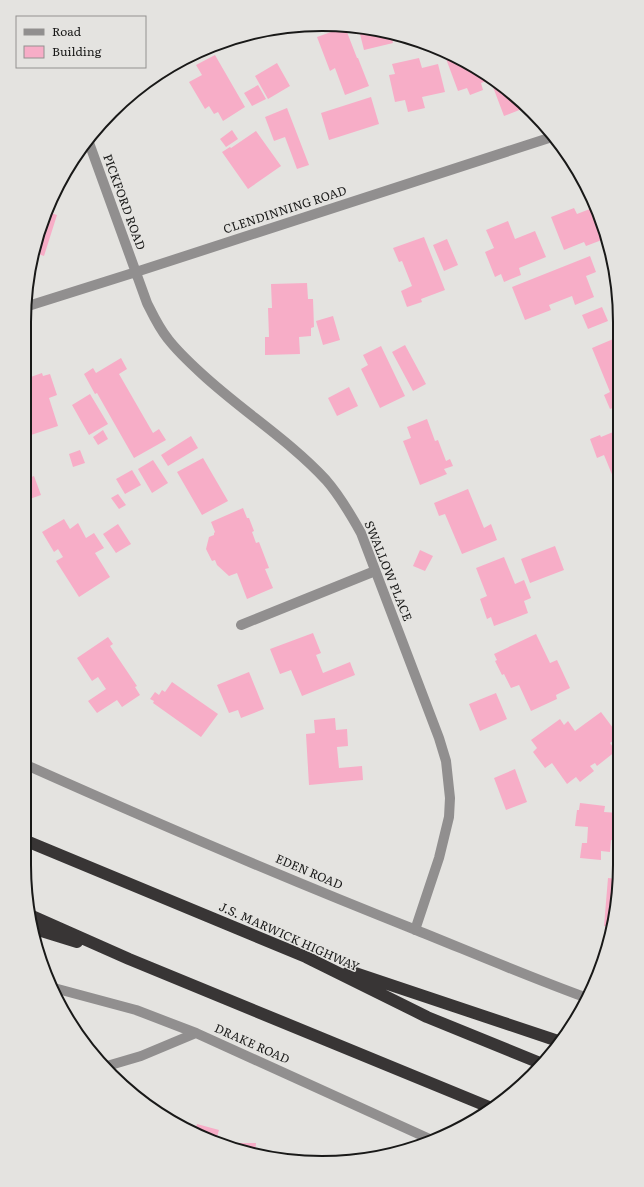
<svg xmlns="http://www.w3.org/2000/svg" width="644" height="1187" viewBox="0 0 644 1187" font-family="Literata,serif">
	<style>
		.building { fill: #f7adc7 }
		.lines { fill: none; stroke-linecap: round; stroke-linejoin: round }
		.minor { stroke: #918f8f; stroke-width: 10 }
		.highway { stroke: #383535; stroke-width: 12 }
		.labels { text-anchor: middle; stroke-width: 3; stroke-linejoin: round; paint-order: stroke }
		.street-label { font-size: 12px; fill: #191918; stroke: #e4e3e0 }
		.rim { fill: none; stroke: #191918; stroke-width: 2 }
	</style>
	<rect width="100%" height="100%" fill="#e4e3e0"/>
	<path class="building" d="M358,26L391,34L393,43L364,50Z
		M345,27L357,58H358L369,86L345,95L335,68L330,71L317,37Z
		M450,54L471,64L492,79L481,83L483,90L470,95L467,88L458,91L445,56Z
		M215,55L245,107L223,121L218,112L214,114L209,106L205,109L189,82L202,75L196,65Z
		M419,58L422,68L438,64L445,92L422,97L425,108L408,112L405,100L395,102L389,75L395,74L392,64Z
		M277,63L290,86L268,99L255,76Z
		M258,85L266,99L252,106L244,93Z
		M500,85L519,98L527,107L504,116L493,87Z
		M371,97L379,124L329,140L321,113Z
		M287,108L309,165L297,169L285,137L274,141L265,117Z
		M232,130L238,139L226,147L220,139Z
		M256,131L281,166L248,189L222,152L230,147L231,148Z
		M595,207L604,226L607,238L586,246L584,242L564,250L551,217L574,208L577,214Z
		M48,212L57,215L44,256L33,252L34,245Z
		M508,221L515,239L535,231L546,257L519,268L521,275L504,282L501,274L495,277L485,252L494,248L486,230Z
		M424,237L445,290L421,299L422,302L407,307L401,291L412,286L402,261L399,262L393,248Z
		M447,239L458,265L444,271L433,245Z
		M590,256L596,272L586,276L594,297L575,305L572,296L549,305L551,310L525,320L512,287Z
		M307,283L308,299H313L314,327L311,328V336L299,337L300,354L265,355V337H269L268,308H272L271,284Z
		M602,307L608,321L588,329L582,315Z
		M333,316L340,340L323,345L316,321Z
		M618,337V406L610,409L604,395L610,392L592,348Z
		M405,345L426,384L413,391L392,352Z
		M381,346L405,396L380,408L361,369L368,365L363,355Z
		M121,358L127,369L119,374L153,433L159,429L166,440L134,458L97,393L95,394L84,374L93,368L96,373Z
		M42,373L43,376L50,374L57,395L49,398L58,426L31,435L25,416L24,417L25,391L28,389L25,379Z
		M349,387L358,406L337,416L328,398Z
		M90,394L108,424L89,435L72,405Z
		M427,419L435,441L438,440L446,461L450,459L453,466L444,469L447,474L420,485L403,441L411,438L407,427Z
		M103,430L108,439L98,445L93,437Z
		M618,430V489L604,455L597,458L590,439L600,435L601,437Z
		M191,436L198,448L168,466L161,455Z
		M80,450L85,463L73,467L69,454Z
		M203,458L228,501L202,515L177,472Z
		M153,460L168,483L152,493L138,469Z
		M132,470L141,485L125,494L116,479Z
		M34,476L41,495L24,501V480Z
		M468,489L484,528L491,524L497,540L462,554L445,514L439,516L434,503Z
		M118,494L126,505L119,509L111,498Z
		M243,508L247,518H249L254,531L252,532L256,543L259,542L269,568L265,569L273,588L247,599L237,573L229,576L217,565L215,560L212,561L206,549L209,537L214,535V533L215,532L211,522Z
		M64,519L70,529L78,523L86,538L94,533L104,548L95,553L110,577L79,597L56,561L63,557L58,549L54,552L42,532Z
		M118,524L131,544L116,553L103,534Z
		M555,546L564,570L530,583L521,559Z
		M420,550L433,556L425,571L413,566Z
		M504,557L515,584L524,580L531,598L524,601L528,613L494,626L491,617L487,619L480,599L487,596L476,568Z
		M25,618L27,626L24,627V618Z
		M313,633L321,653L316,655L323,673L350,662L355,675L302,696L291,670L280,674L270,649Z
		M536,634L550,663L557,660L570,688L556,695L557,699L531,711L519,685L511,688L504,674L502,675L495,661L497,660L494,654Z
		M108,637L113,644L110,646L137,686L135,687L140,695L122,707L117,700L97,713L88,701L106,689L98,677L92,681L77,658Z
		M249,672L264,709L241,718L238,710L229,713L217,685Z
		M172,682L218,714L201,737L153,703L154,701L150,699L155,692L159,695L162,690L165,692Z
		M496,693L507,719L480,731L469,704Z
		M601,712L619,736V746L616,739L610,743L616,751L597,766L595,763L590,766L594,771L580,782L576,777L567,784L552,763L545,768L533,752L537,748L531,740L560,719L564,725L568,721L575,731Z
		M335,718L336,730L347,729L348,746L337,747L339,768L362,766L363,780L309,785L306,734L315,733L314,720Z
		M515,769L527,802L506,810L494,778Z
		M580,803L605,806L604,812L619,813V841L611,840L610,852L601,851V860L580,858L582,843H587L588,827L575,826L577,810H579Z
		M608,878L619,879L612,926H604Z
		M149,1106L158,1108L157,1113Z
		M197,1124L219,1130L216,1140L187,1127V1126L196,1128Z
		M229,1143H256L255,1154L245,1153L229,1146Z"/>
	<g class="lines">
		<path class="minor" d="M88,140L147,303C153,315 159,328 168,339C178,352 190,363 202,374C242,411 289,440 326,480C340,496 351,515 361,533L439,738L446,761L450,798L449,817L439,858L415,930
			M25,307L136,272L552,137
			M241,625L375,571
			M24,764C154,822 284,878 416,930C473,953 529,977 587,998
			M54,988L136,1010L196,1033L434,1141
			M107,1066L141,1056L196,1033"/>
		<path class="highway" d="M24,840L306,957L427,1017L540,1063
			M32,916L129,959L489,1107
			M35,929L77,942
			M349,971L558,1041"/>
	</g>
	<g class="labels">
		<g class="street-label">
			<text transform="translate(124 202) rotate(70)" y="4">PICKFORD ROAD</text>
			<text transform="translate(285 210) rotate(-18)" y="4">CLENDINNING ROAD</text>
			<text transform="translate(388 571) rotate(68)" y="4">SWALLOW PLACE</text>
			<text transform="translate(309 872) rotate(23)" y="4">EDEN ROAD</text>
			<text transform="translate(289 937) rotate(24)" y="4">J.S. MARWICK HIGHWAY</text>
			<text transform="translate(252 1044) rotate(24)" y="4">DRAKE ROAD</text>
		</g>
	</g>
	<path d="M0 0H644V1187H0ZM322 31H322A291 291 0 0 1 613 322V865A291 291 0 0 1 322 1156H322A291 291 0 0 1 31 865V322A291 291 0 0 1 322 31Z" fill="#e4e3e0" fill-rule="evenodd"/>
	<path class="rim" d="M322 31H322A291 291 0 0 1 613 322V865A291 291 0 0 1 322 1156H322A291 291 0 0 1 31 865V322A291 291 0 0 1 322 31Z"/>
	<rect x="16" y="16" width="130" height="52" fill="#e4e3e0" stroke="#939290"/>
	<rect x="24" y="29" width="20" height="6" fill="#918f8f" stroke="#939290"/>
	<text x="52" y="36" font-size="12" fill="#191918">Road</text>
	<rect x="24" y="46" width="20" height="12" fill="#f7adc7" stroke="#939290"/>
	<text x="52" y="56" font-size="12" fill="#191918">Building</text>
</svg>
